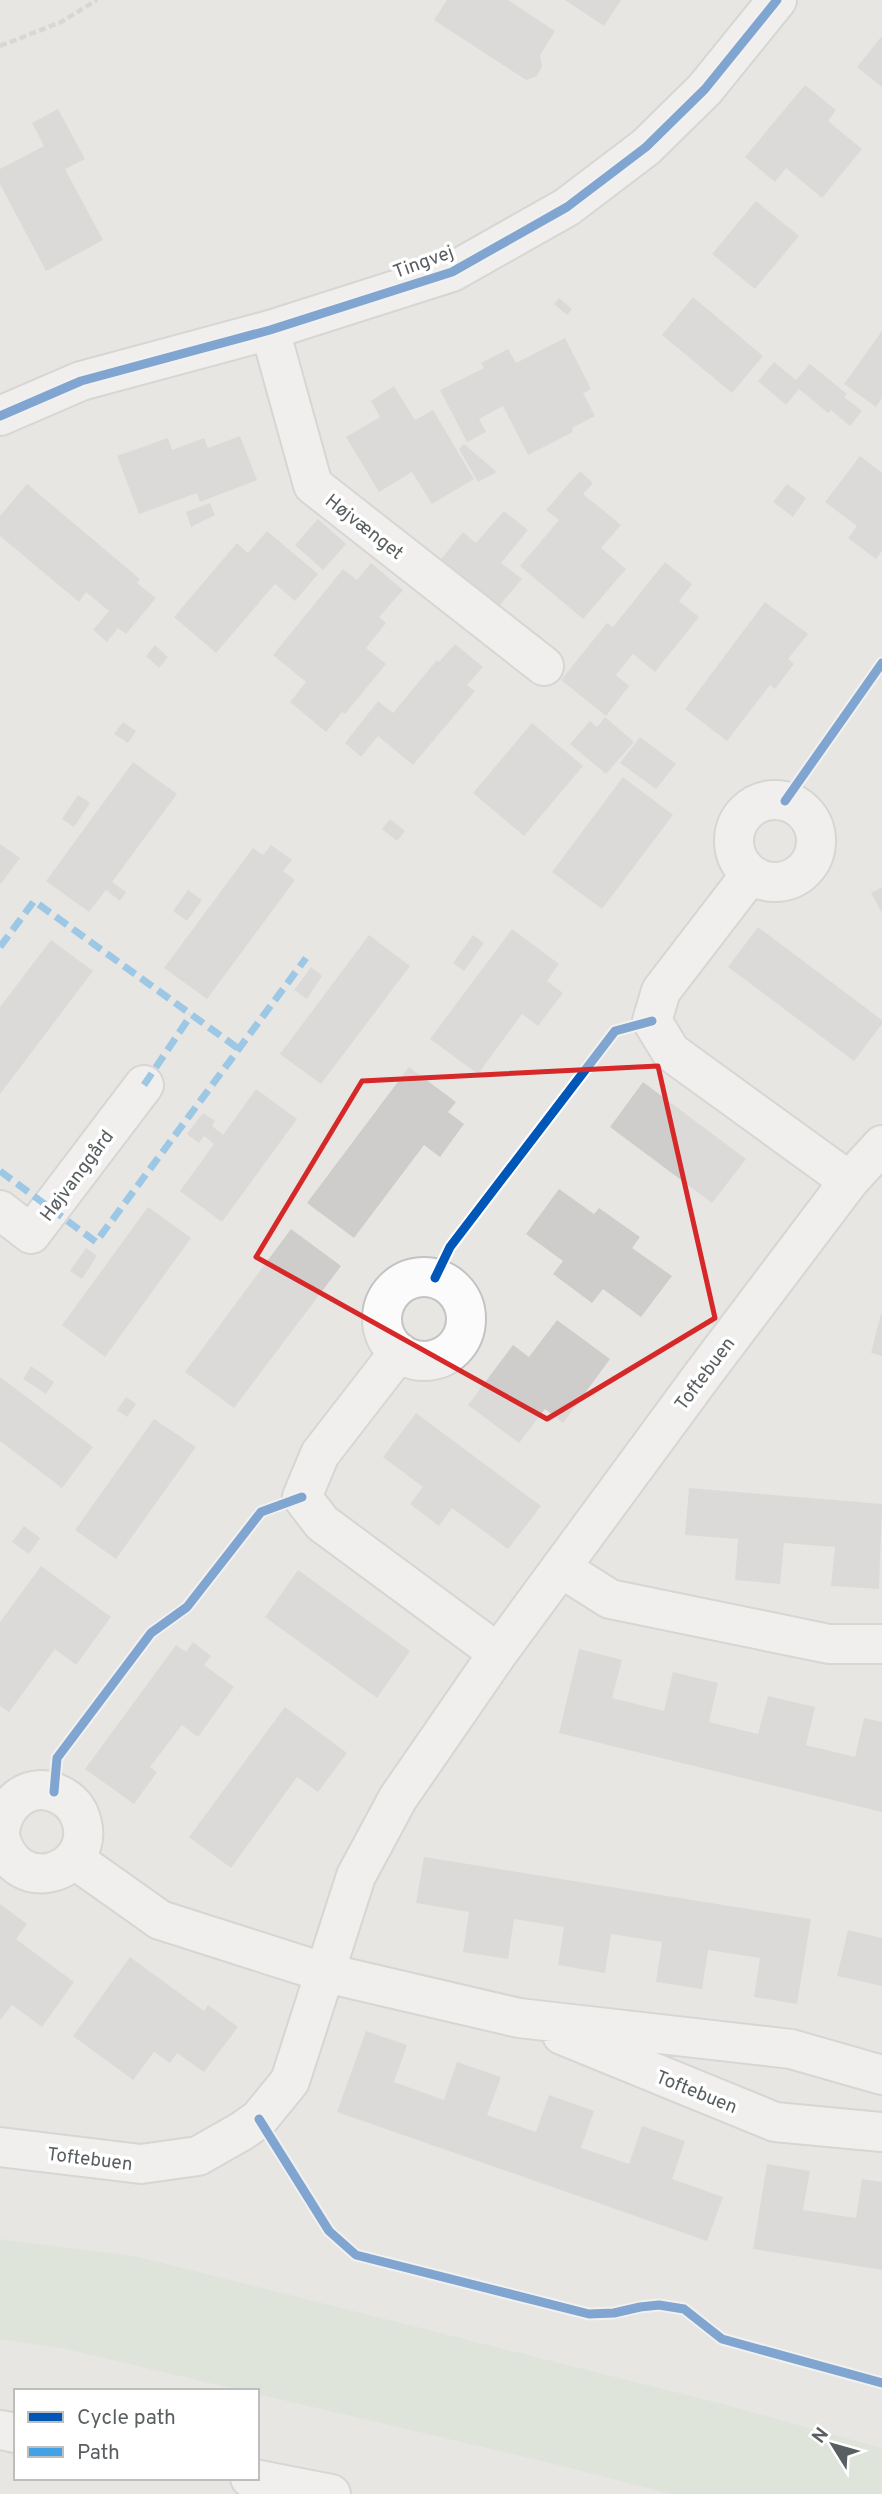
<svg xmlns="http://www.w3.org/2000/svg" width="882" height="2494" viewBox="0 0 882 2494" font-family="Overpass,sans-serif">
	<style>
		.green { fill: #d6e2d0 }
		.building { fill: #cfcdcc }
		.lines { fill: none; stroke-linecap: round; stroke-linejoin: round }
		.street-casing { stroke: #c2c3c3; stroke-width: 42 }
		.secondary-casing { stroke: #c2c3c3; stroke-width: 42 }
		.path { stroke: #c4c7c5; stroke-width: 4.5; stroke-dasharray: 7 3.5; stroke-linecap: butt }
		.street { stroke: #fcfbfb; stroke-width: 38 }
		.secondary { stroke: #fcfbfb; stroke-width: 38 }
		.quiet { stroke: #42a2e6; stroke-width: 7; stroke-dasharray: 14 7; stroke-linecap: butt }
		.cycleway-casing { stroke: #fff; stroke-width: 13 }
		.cycleway { stroke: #0057b8; stroke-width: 9 }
		.marked { fill: none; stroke: #d62828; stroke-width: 5; stroke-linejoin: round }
		.labels { text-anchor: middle; stroke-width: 7; stroke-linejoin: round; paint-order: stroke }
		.street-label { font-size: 19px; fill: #595e60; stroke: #fff }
	</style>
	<rect width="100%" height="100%" fill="#e8e6e3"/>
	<path class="green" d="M0,2239L135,2256L719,2403L882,2448V2494H670L550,2463L257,2394V2391H243L65,2349L0,2339Z"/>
	<path class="building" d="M447,0H508L555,31L540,55L542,66L537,76L526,80L434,20Z
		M565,0H621L604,26Z
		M882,36V87L857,67Z
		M805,85L836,110L828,121L862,149L822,198L786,168L775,182L745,157Z
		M58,109L85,159L65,169L103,240L46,271L0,184V169L44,146L32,123Z
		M756,201L799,236L755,289L712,254Z
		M693,297L763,356L732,393L662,335Z
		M559,298L572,309L567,315L554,304Z
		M882,331V398L876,407L844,384Z
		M565,338L591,389L583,393L595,416L572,428L573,432L528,455L503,406L479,419L486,432L467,442L440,390L484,368L481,363L508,349L516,363Z
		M774,362L796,380L810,364L847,394L844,397L862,411L850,426L831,410L828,413L799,389L786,405L758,381Z
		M394,386L415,420L433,410L474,479L432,504L412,472L379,492L346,437L380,417L371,401Z
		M240,436L257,480L200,502L197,493L139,514L117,456L168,438L172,450L204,438L208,448Z
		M464,444L497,472L478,482L459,449Z
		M860,456L882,473V551L876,559L848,538L857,526L825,502Z
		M580,471L593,483L583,494L621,525L601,548L626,569L583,619L520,566L559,520L546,510Z
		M27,484L140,579L137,583L156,598L126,634L118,628L107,642L93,630L109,611L86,592L79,602L0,536V516Z
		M787,484L806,498L793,517L773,502Z
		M210,503L215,515L191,527L186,512Z
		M504,511L528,530L501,563L522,579L499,606L441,559L463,532L476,543Z
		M318,519L346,544L323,570L295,545Z
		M267,531L318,574L295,601L275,584L216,653L174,617L237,543L248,553Z
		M665,562L692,584L679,601L699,617L655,672L633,654L616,675L629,686L606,716L561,680L607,623L613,627Z
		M371,563L403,590L379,617L386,623L366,648L386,664L345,714L342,712L326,732L290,702L306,682L273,655L343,569L357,580Z
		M765,602L808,634L788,659L794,664L775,689L770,685L727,741L685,709Z
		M455,644L483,667L467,685L475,691L413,765L378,736L361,757L345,743L378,701L393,713L437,660L439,662Z
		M155,645L168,657L159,668L146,656Z
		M605,717L634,742L606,774L570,744L590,721L597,727Z
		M123,722L136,731L128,743L114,734Z
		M532,723L583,766L524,836L473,793Z
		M640,737L676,764L656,789L620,763Z
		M133,762L177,794L112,882L126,892L120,901L106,890L89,912L46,881Z
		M623,777L673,815L602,909L552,872Z
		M78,795L90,803L74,827L62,819Z
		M390,819L405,831L397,841L382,829Z
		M0,844L20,858L0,885Z
		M271,845L292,860L283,871L295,880L207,999L164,968L253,848L263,855Z
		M882,887V913L871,893Z
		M188,890L202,900L187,921L173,911Z
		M758,927L882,1020V1024L854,1061L728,967Z
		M512,929L559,964L547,981L563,993L538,1026L522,1014L478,1074L430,1039Z
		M369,935L410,966L321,1084L280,1054Z
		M473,935L484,943L464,971L453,963Z
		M51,940L93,971L0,1094V1007Z
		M311,967L322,976L307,999L294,990Z
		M409,1067L456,1102L448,1112L464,1124L440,1157L424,1145L354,1238L307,1203Z
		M643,1082L746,1159L712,1203L610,1127Z
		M256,1089L297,1119L222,1222L180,1191L214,1144L204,1136L199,1143L187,1134L203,1113L215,1121L212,1126L223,1135Z
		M559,1189L594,1214L599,1208L640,1237L632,1248L672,1276L641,1317L603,1289L592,1303L553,1274L563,1261L526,1234Z
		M148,1207L191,1238L105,1357L62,1325Z
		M291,1229L341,1266L234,1408L185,1372Z
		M86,1248L97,1256L82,1279L70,1271Z
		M881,1314H882V1356L871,1353Z
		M557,1320L610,1359L563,1423L545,1409L519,1443L468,1405L513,1345L529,1357Z
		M31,1366L54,1382L46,1394L23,1379Z
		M0,1377L93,1447L62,1488L0,1441Z
		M126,1397L136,1404L127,1417L117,1410Z
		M416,1413L541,1506L508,1549L452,1508L439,1526L410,1504L423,1487L383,1457Z
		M154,1419L196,1447L116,1559L75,1530Z
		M689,1488L882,1504L879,1589L831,1586L835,1547L784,1543L780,1584L735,1580L738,1539L685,1535Z
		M24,1526L40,1538L29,1554L12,1542Z
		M41,1566L111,1617L76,1665L55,1649L9,1712L0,1706V1622Z
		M298,1570L410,1651L377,1698L265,1617Z
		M193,1642L211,1656L204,1665L234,1687L198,1737L182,1725L150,1767L157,1772L134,1804L85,1769L176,1645L186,1652Z
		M579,1649L622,1660L612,1698L664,1711L673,1672L718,1683L709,1722L758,1734L768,1696L815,1707L806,1745L855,1757L864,1718L882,1722V1812L559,1733Z
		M285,1707L347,1753L318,1792L297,1777L231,1868L189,1837Z
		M424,1857L811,1919L797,2004L754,1997L760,1958L708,1950L702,1989L656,1982L662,1942L611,1934L605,1973L558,1965L564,1927L514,1919L508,1959L463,1952L469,1912L416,1903Z
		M0,1904L27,1924L16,1939L74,1982L42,2027L12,2005L0,2020Z
		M848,1930L882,1938V1986L837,1976Z
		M130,1957L204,2011L208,2005L238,2027L204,2072L177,2053L170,2063L154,2052L133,2080L73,2036Z
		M366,2031L407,2045L394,2082L444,2100L457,2062L501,2077L487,2115L536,2132L549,2095L594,2111L581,2148L629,2164L642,2126L685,2141L672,2179L723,2197L707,2241L337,2112Z
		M767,2164L810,2171L803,2210L856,2218L862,2179L882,2182V2270L753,2249Z"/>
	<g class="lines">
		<g class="street-casing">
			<path id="street" d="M270,330L313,485L544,666
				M734 841a41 41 0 1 1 82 0a41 41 0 1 1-82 0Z
				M750,875L661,991L652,1021L671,1052L849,1181
				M0,1210L31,1234L144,1085
				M382 1319a42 42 0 1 1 84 0a42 42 0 1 1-84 0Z
				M399,1352L320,1454L302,1497L322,1523L498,1653
				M561,1568L610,1599L829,1644H882
				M0,1833C2,1804 30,1779 60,1795C72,1801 79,1810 82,1823C94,1872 17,1900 0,1837
				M74,1859L160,1920L326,1973L519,2018L791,2049L882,2075
				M562,2035L775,2122L882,2132
				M0,2147L141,2164L198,2156L242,2131L259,2119L290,2081L356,1876L398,1798L498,1653L704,1373L849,1181L882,1145"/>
		</g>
		<g class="secondary-casing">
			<path id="secondary" d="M0,416L81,381L270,330L452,272L567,207L646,147L705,89L777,0
				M0,2430L16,2433
				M250,2478L331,2494"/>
		</g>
		<path class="path" d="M0,46L61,22L97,0"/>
		<use href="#street" class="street"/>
		<use href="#secondary" class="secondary"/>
		<path class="quiet" d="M0,947L34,901L239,1049
			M144,1085L191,1015
			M0,1171L96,1242L306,958"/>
		<g class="cycleway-casing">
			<path id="cycleway" d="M0,416L81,381L270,330L452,272L567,207L646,147L705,89L777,0
				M785,801L882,663
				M435,1278L450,1247L615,1031L652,1021
				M54,1792L57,1758L151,1633L187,1607L261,1512L302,1497
				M259,2119L329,2231L356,2255L589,2314L614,2313L640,2307L659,2305L684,2309L722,2339L882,2383"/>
		</g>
		<use href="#cycleway" class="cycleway"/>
	</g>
	<path d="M0 0H882V2494H0ZM658,1066L715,1318L547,1419L256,1257L362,1081Z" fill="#e8e6e3" fill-opacity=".55" fill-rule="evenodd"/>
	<path class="marked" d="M658,1066L715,1318L547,1419L256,1257L362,1081Z"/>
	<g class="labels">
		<g class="street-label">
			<text transform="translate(423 261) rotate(-20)" y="7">Tingvej</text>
			<text transform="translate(365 526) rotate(38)" y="7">Højvænget</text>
			<text transform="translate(76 1175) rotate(-53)" y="7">Højvanggård</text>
			<text transform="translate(704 1373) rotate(-53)" y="7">Toftebuen</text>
			<text transform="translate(697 2091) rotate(22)" y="7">Toftebuen</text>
			<text transform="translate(90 2158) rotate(7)" y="7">Toftebuen</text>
		</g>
	</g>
	<rect x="14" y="2389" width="245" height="91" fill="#ffffff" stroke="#bdbfbf" stroke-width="2"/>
	<rect x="28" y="2412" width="35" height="10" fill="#0057b8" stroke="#bdbfbf" stroke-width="2"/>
	<text x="77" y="2424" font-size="21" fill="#595e60">Cycle path</text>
	<rect x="28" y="2447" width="35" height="10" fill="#42a2e6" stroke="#bdbfbf" stroke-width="2"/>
	<text x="77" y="2459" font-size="21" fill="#595e60">Path</text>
	<g transform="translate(833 2445) rotate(307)" stroke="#ffffff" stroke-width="5" paint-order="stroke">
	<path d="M0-5L12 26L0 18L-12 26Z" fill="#595e60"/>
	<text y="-10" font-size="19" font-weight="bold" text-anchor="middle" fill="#595e60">N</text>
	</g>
</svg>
